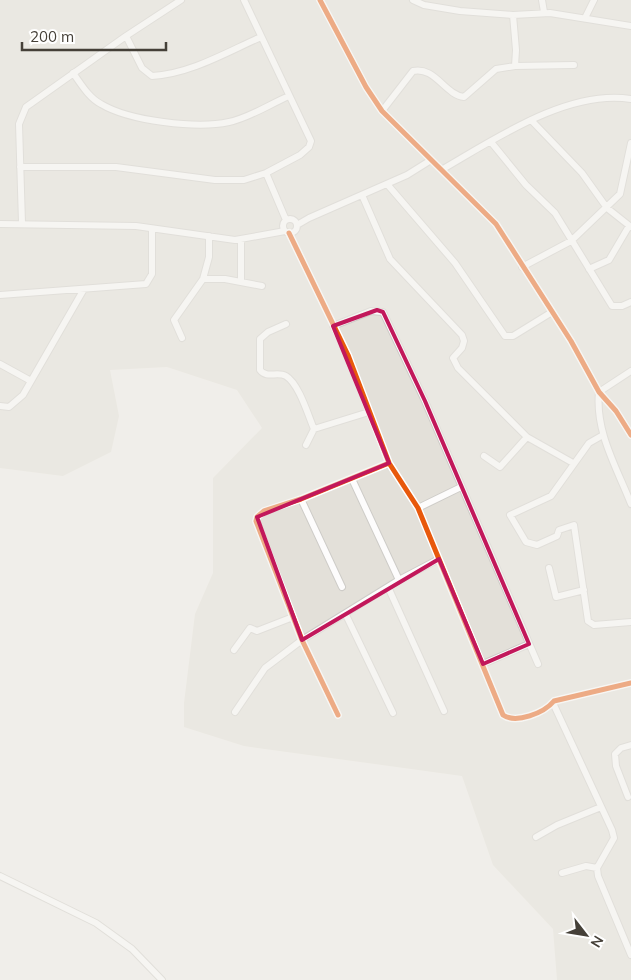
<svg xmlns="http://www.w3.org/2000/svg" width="631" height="980" viewBox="0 0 631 980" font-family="Mulish,sans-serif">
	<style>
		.residential { fill: #e3e0d9 }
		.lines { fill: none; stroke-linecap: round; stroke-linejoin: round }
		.minor-casing { stroke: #ceccc8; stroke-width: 8 }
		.minor { stroke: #fdfcfc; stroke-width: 6 }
		.cycleway-casing { stroke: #fff; stroke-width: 8 }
		.cycleway { stroke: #e8590c; stroke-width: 5 }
		.marked { fill: none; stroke: #c2185b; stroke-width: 4; stroke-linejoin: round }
	</style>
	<rect width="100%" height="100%" fill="#f0eeea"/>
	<path class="residential" d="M0,0H631V980H557L553,929L493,865L462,776L244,746L184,727V703L195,614L213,573V478L262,428L237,390L167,367L110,370L119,416L111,452L63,476L0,468Z"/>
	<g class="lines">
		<g class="minor-casing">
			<path id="minor" d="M320,0L366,87L382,111L496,224L571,341L599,392L616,411L631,435
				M413,0L424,5L460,11L513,15L550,13L631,26
				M542,0L544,12
				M513,15L516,50L515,66
				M585,18L594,0
				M126,36L142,68L152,76C190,74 227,52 261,37
				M73,73C81,84 89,98 101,104C129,121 197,129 229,122C249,118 270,104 289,96
				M382,111L413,71C435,66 445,95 464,97L496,69L515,66L574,65
				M531,120L582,173L607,208L631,227
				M491,142L526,185L555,213L612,306H622L631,302
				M20,167H116L215,180H244L266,173L300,155L309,147L311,141L244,0
				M443,169C495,139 568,89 631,99
				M266,173L286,220
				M387,184L455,263L505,336H513L552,312
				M362,195L390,259L462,335L464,341L462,348L453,358L458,368L527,437L573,463
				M283 226a7 7 0 1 1 14 0a7 7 0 1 1-14 0Z
				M22,223L19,124L26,107L126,36L181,0
				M0,224L136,226L235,240L285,231
				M297,225L309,218L407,175L431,160
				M289,233L348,355L389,463L418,508L503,715C516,724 544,713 554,701L631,683
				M241,239V282
				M522,267L571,241L620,194L631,143
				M589,269L609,260L629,226
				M203,279H225L262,286
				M0,295L146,284L152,274V229
				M286,324L268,332L260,339V370C267,379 277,371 286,376C299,384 308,415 314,429
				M333,326L371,311L383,312L425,401L538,664
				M182,338L174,320L203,279L209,257V236
				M0,364L31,381
				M599,392C595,432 617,468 631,504
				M599,392L631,371
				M0,406L9,407L23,395L84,289
				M603,435L589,443L551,496L510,515L526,542L537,545L557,536L559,530L574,525L588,621L594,625L631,622
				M306,445L314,429L369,412
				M484,456L500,467L527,437
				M352,479L399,580
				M301,499L342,587
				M418,508L461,487
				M549,568L556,597L584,590
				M388,587L444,711
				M346,615L393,713
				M234,650L250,628L257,631L293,617
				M483,664L529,644
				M553,703L612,830L614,838L597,868L598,876L631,955
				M235,712L265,668L302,640L399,580L439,559
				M338,715L302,640L256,521L257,517L264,511L301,499L389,463
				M628,797L616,766L615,754L621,748L631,745
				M536,837L557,825L601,807
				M562,873L586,866L597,868
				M0,876L96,923L132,949L162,980"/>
		</g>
		<use href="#minor" class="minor"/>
		<g class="cycleway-casing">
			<path id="cycleway" d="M320,0L366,87L382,111L496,224L571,341L599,392L616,411L631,435
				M289,233L348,355L389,463L418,508L503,715C516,724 544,713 554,701L631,683
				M338,715L302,640L256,521L257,517L264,511L301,499L389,463"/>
		</g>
		<use href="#cycleway" class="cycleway"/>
	</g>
	<path d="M0 0H631V980H0ZM377,310L383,312L425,401L529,644L483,664L439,559L302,640L257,517L389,463L333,326Z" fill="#f0eeea" fill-opacity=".55" fill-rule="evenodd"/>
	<path class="marked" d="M377,310L383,312L425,401L529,644L483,664L439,559L302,640L257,517L389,463L333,326Z"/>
	<g transform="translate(586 935) rotate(121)" stroke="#ffffff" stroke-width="4" paint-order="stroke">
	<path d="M0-4L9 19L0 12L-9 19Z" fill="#454038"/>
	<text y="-8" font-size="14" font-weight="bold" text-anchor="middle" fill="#454038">N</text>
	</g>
	<path d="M22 42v8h144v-8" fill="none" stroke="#454038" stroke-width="2.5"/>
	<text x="30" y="42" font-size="15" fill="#454038" stroke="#ffffff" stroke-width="4" paint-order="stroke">200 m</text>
</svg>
